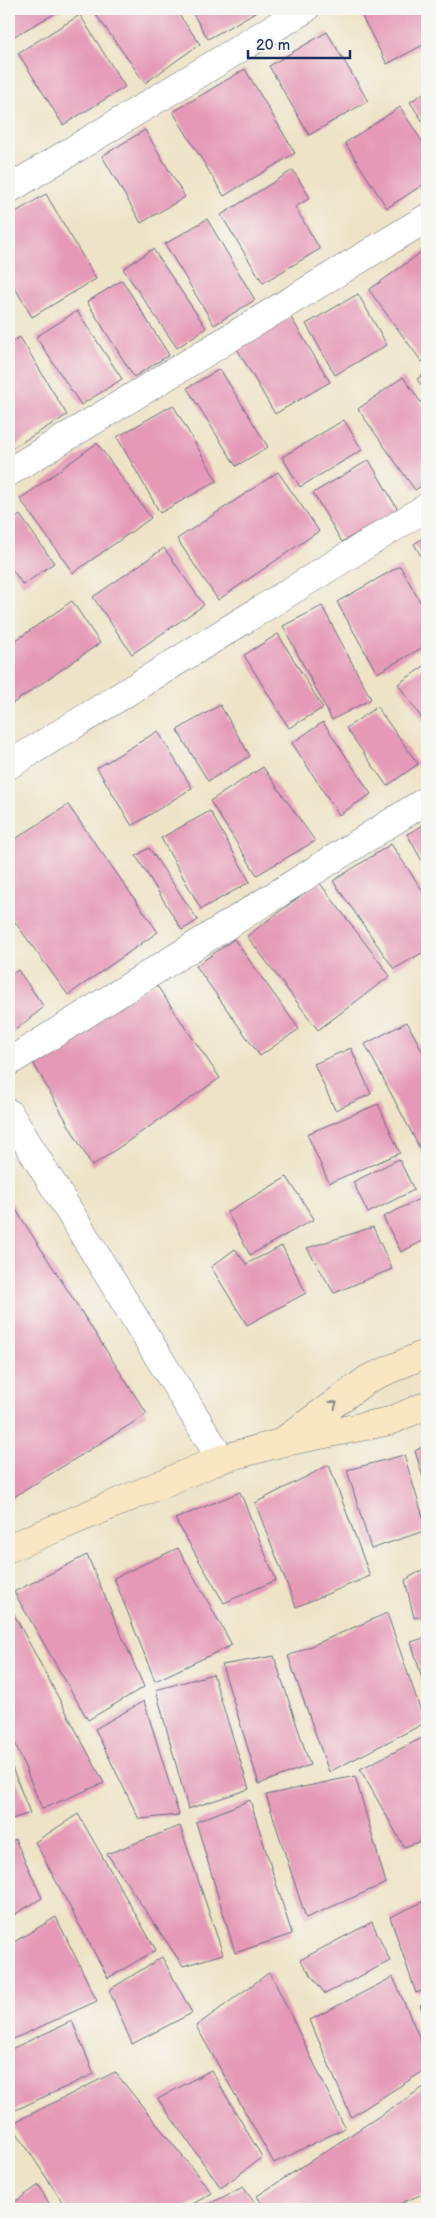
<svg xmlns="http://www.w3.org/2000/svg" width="436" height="2218" viewBox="0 0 436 2218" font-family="'Balsamiq Sans',sans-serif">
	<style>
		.building { fill: #e599b6 }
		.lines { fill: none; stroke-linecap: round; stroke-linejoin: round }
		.minor-casing { stroke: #656e82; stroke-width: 29 }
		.tertiary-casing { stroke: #656e82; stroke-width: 29 }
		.secondary-casing { stroke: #656e82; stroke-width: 29 }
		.minor { stroke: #fff; stroke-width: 28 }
		.tertiary { stroke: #fff; stroke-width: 28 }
		.secondary { stroke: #f9e7c3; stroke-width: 28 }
		.oneway { stroke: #8a8b90 }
	</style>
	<rect width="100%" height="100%" fill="#f6f6f2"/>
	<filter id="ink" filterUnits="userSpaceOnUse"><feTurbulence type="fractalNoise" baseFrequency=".02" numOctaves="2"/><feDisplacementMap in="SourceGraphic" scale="10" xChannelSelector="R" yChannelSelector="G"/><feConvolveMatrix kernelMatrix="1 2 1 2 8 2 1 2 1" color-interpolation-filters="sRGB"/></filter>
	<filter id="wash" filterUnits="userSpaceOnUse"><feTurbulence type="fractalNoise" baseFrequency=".0096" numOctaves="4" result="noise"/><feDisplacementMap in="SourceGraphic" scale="20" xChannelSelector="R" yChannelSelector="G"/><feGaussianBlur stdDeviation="1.12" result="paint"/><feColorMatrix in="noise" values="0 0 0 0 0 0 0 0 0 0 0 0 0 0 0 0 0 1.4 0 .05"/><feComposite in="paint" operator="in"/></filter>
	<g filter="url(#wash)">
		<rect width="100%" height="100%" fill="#eee3c6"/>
		<g id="blocks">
			<path class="building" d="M9,9H63L9,39Z
				M92,9H175L200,44L145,83Z
				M190,9H261L208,39Z
				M358,9H427V43L387,64Z
				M80,15L125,87L63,125L18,53Z
				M327,32L368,101L309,135L269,66Z
				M245,69L295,153L224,196L173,112Z
				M427,91V128L410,102Z
				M400,107L427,149V182L387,208L345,143Z
				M145,130L185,197L141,223L102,156Z
				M293,170L310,198L295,207L320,249L263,283L221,215Z
				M46,194L96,279L32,317L9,278V216Z
				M207,219L255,300L214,325L165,244Z
				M153,249L206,328L177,348L123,269Z
				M426,249L427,357L422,362L369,290Z
				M122,280L169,355L134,377L87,302Z
				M358,294L387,345L335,375L306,324Z
				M77,311L122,379L81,405L36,337Z
				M290,316L330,382L275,414L236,347Z
				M20,337L67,415L9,450V344Z
				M220,369L268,447L236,466L187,388Z
				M427,372V393L417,379Z
				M403,377L427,411V482L415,490L358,409Z
				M173,405L217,481L160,513L117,437Z
				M344,420L362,450L300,487L282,457Z
				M97,443L151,518L73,573L20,499Z
				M369,460L398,510L342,542L313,493Z
				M278,472L319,531L218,600L177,539Z
				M20,515L54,563L23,585L9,565V523Z
				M427,535V566L414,544Z
				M164,548L204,605L132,654L93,597Z
				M400,566L427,614V645L377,673L337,602Z
				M72,601L100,643L9,706V645Z
				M322,606L371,699L332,720L283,626Z
				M278,634L323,708L289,728L244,655Z
				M427,664V726L398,684Z
				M220,705L250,756L208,781L177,730Z
				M377,707L418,764L387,786L346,728Z
				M323,722L371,794L339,815L292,743Z
				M158,731L192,788L132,826L97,768Z
				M263,767L315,841L257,875L210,801Z
				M68,805L158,932L68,995L9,914V843Z
				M210,811L250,882L201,909L161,838Z
				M427,823V870L407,834Z
				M391,844L427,897V950L394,969L333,881Z
				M149,848L198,920L182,930L136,856Z
				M319,882L390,976L318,1030L247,936Z
				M234,939L299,1029L260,1056L196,966Z
				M18,970L44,1007L9,1035V976Z
				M155,983L220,1078L92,1166L31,1059Z
				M407,1022L427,1060V1162L365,1044Z
				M351,1048L371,1094L335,1110L314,1064Z
				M378,1104L400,1153L329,1183L307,1134Z
				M399,1159L414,1190L368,1213L353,1182Z
				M287,1177L314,1219L250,1255L227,1212Z
				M423,1197L427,1205V1239L401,1252L383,1217Z
				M9,1199L147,1414L9,1500Z
				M373,1227L392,1269L334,1293L307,1248Z
				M282,1246L306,1293L247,1325L211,1267L235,1249L246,1264Z
				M427,1444V1490L415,1451Z
				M404,1455L427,1530L371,1549L347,1470Z
				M329,1465L370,1576L296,1607L255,1503Z
				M240,1492L276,1580L224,1603L175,1519Z
				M178,1548L232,1645L155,1681L114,1578Z
				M87,1555L144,1687L88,1720L14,1592Z
				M427,1567V1615L414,1618L405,1580Z
				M9,1605L104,1783L42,1809L9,1728Z
				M387,1613L425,1723L329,1772L288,1656Z
				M427,1637V1684L424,1685L411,1642Z
				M274,1656L310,1765L259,1784L222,1665Z
				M213,1674L249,1789L188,1809L156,1690Z
				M144,1701L179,1815L139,1819L95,1729Z
				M422,1738L427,1757V1839L404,1847L360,1769Z
				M9,1760L30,1813L9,1820Z
				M355,1776L386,1883L306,1918L266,1795Z
				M250,1800L292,1934L235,1953L196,1822Z
				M78,1814L156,1950L108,1978L35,1842Z
				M180,1826L223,1954L183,1966L107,1854Z
				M15,1839L42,1898L9,1918V1843Z
				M427,1900V1989L416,1993L390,1917Z
				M56,1917L97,2001L9,2041V1945Z
				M372,1922L390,1961L325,1994L300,1960Z
				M162,1957L192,2013L132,2044L109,1990Z
				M270,1972L345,2128L274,2163L196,2026Z
				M393,1977L427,2055V2069L351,2117L310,2020Z
				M427,2002V2023L420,2005Z
				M72,2021L94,2074L9,2113V2050Z
				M211,2070L262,2157L221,2188L158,2099Z
				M115,2072L212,2193L184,2209H67L11,2124Z
				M427,2085V2192L388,2209H265L257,2196Z
				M39,2185L52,2209H9V2206Z
				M243,2187L259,2209H204L203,2207Z"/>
		</g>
	</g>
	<g filter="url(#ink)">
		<use href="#blocks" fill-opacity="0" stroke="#656e82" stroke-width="1"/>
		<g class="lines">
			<g class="minor-casing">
				<path id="minor" d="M9,189L305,9
					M9,472L427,218
					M9,765L427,507
					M9,1062L427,800"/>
			</g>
			<g class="tertiary-casing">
				<path id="tertiary" d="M9,1113L221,1459"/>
			</g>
			<g class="secondary-casing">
				<path id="secondary" d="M287,1438L368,1379L427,1353
					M9,1548L221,1459L280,1443L390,1421L427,1405"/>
			</g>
			<use href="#minor" class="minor"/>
			<use href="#tertiary" class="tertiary"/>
			<use href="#secondary" class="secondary"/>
		</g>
		<defs><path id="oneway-chevron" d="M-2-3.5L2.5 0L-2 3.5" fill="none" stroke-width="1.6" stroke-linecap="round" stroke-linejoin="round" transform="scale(1.25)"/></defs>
		<use class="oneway" href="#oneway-chevron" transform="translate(334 1404) rotate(-36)"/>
	</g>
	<rect width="436" height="2218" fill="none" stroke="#f6f6f2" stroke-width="30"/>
	<path d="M248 50v8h102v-8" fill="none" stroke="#1b2f5e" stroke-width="2.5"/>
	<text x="256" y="50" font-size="15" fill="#1b2f5e" stroke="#f6f6f2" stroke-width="4" paint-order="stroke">20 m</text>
</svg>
